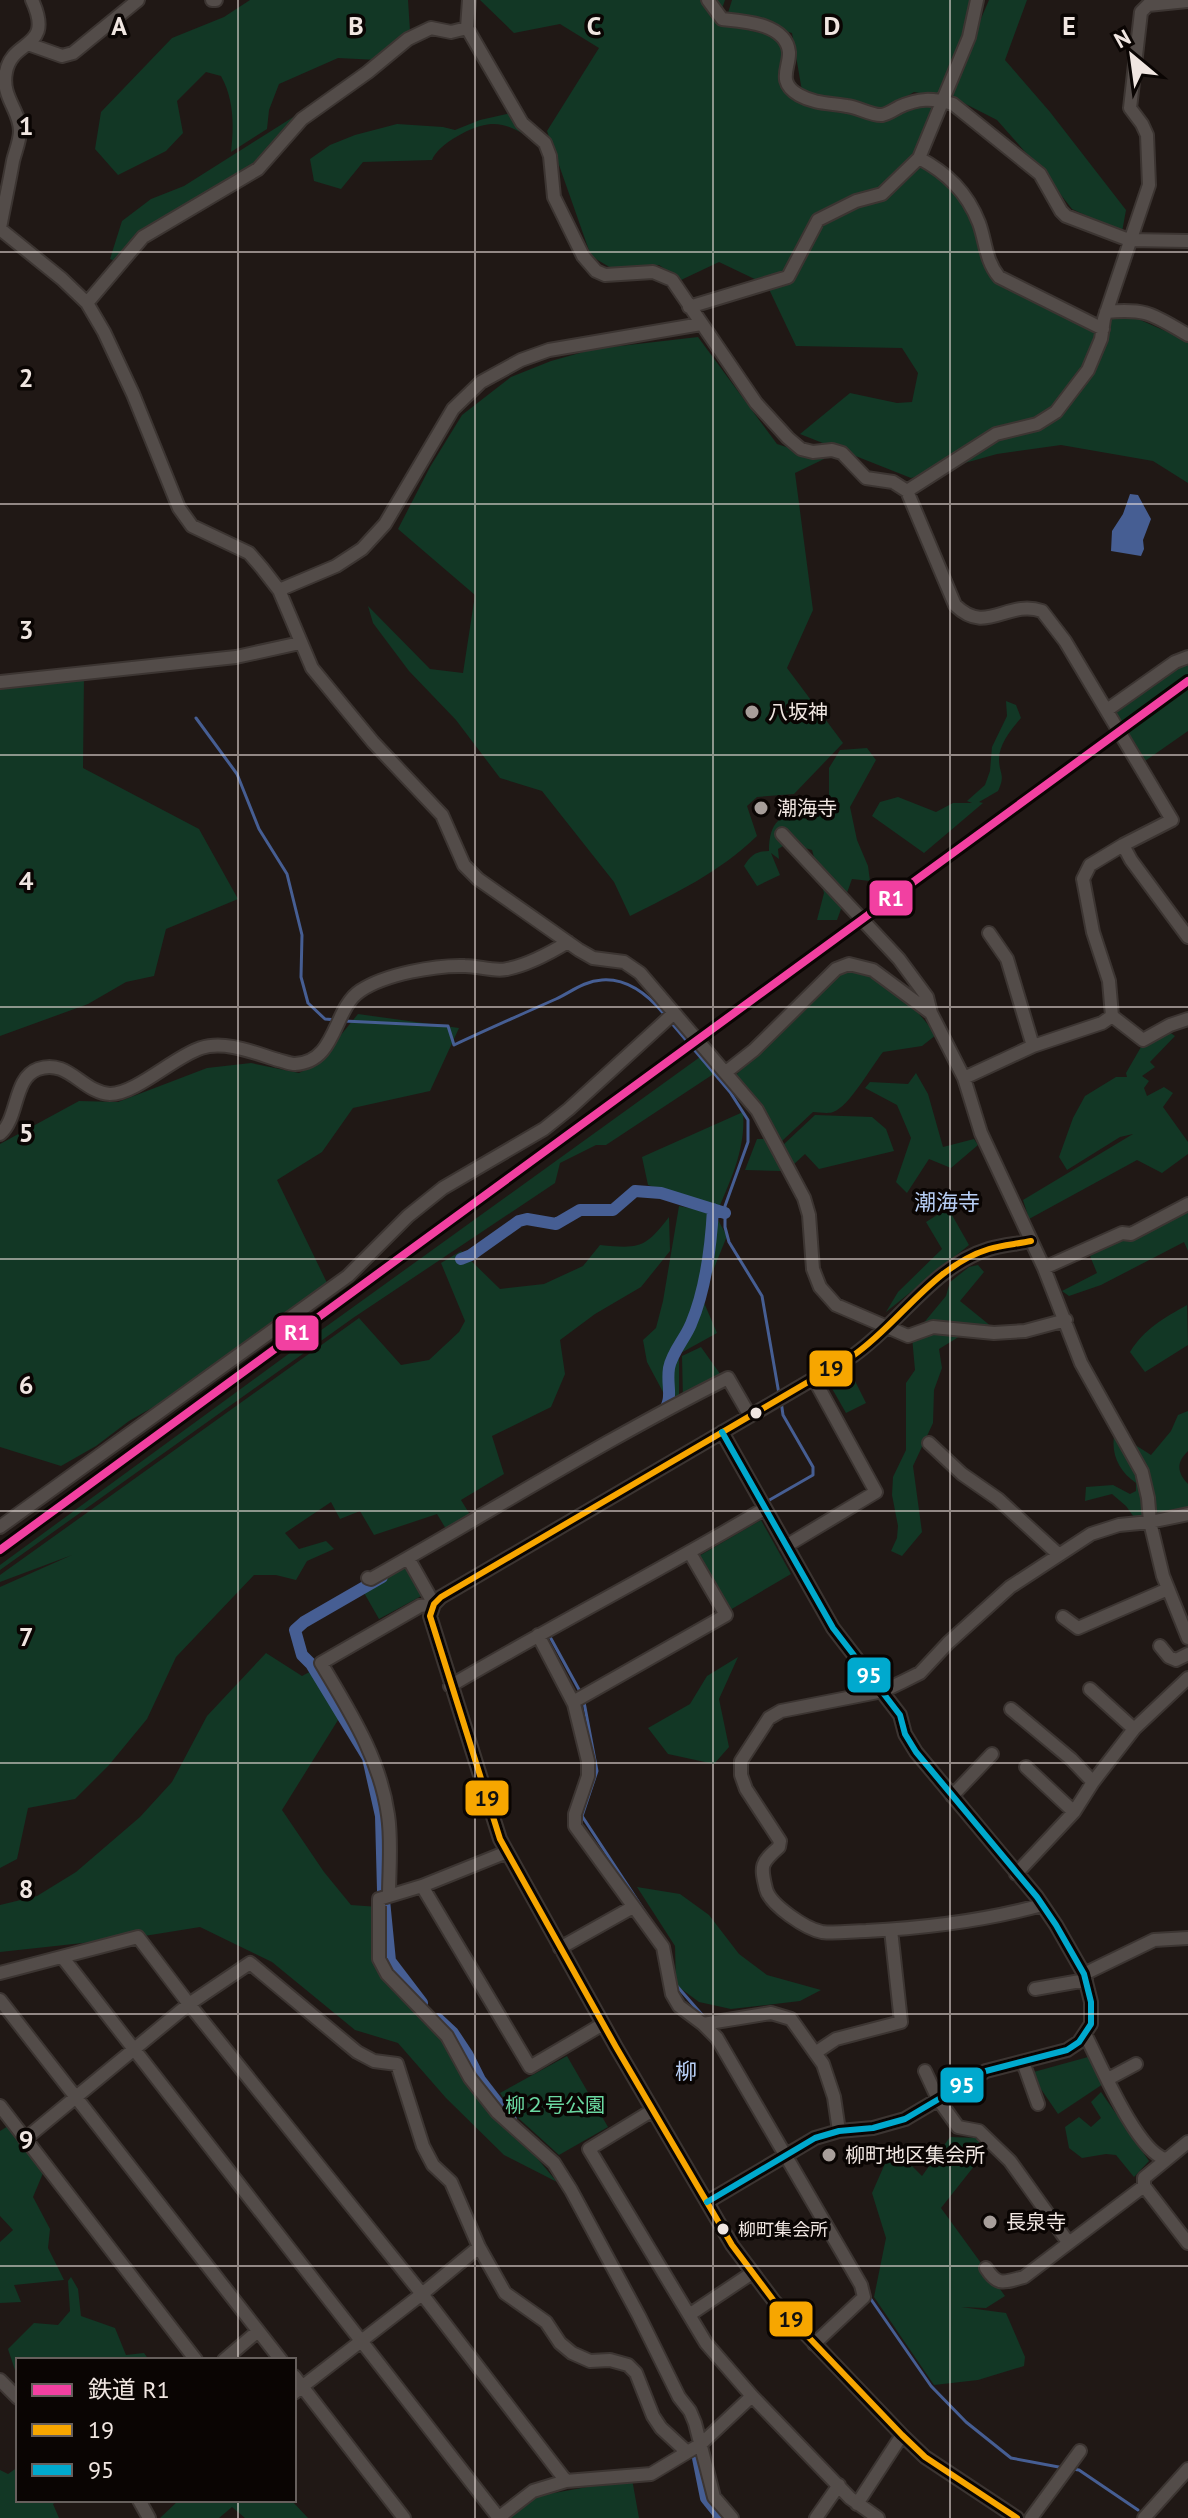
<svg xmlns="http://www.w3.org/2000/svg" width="1188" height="2518" viewBox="0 0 1188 2518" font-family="'PT Sans','Noto Sans JP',sans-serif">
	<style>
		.green { fill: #123725 }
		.water { fill: #465e93 }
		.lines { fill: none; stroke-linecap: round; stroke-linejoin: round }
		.stream { stroke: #465e93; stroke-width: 3 }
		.canal { stroke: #465e93; stroke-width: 12 }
		.minor-casing { stroke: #3c3532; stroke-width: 16 }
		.minor { stroke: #534c49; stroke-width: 12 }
		.bus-1-casing { stroke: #0a0503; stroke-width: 12 }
		.bus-2-casing { stroke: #0a0503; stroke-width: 12 }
		.bus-1 { stroke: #f7a600; stroke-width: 6 }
		.bus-2 { stroke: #00a9ce; stroke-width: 6 }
		.rail-1-casing { stroke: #0a0503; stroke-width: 14 }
		.rail-1 { stroke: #f240a1; stroke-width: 8 }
		.grid { fill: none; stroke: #f0e6e1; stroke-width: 2; stroke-opacity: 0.55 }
		.poi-dot { fill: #a79e9a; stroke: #0a0503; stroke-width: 3 }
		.bus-dot { fill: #f0e6e1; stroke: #0a0503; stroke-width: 3 }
		.labels { text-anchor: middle; stroke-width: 7; stroke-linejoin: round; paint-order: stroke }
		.bus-label { font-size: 18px; fill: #f0e6e1; stroke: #0a0503; text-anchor: start }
		.poi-label { font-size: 20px; fill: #f0e6e1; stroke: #0a0503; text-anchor: start }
		.park-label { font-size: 20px; fill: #6ad8a1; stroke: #0a0503 }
		.neighbourhood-label { font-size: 22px; fill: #b7cef5; stroke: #0a0503 }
		.grid-label { font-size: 26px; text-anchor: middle; font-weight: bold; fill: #f0e6e1; stroke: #0a0503; stroke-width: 7; stroke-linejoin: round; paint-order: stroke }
		.line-badge { stroke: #0a0503; stroke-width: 3 }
		.badge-label { font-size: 22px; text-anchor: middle; font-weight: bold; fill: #fff }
		.pale-badge-label { font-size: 22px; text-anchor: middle; font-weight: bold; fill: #111 }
	</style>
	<rect width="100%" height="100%" fill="#201815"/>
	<path class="green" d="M250,0H408L410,31L378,60L338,58L279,84L269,110L267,129L231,152C234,126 234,99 221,76L206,72L177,101L183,133L166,151L118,175L95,149L101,112L172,38L224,17Z
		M480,0H725L717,23L778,37L782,53V87L823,110L882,119L916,103L934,106L919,158L964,197L997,278L1009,292L999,277L1101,329L1120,311L1188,341V483L1153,461L1061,445L997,454L911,478L800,434L850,393L897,403L912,402L918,373L902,348L796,346L767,285L719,262L681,280L659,265L616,271L591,256L547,131L599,48L560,24L514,33Z
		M732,0H975L963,38L938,96L914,92L882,111L802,91L792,33L728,13Z
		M989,0H1027L1005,60L1050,112L1126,210L1122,232L1072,209L1042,171L997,120L948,95Z
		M306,109H308L250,166L151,225L131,242L115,261L110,259L122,221L151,199L184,186Z
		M511,113L527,136C516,130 505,123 491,124C473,125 438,144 432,160L363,162L341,189L314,181L310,159L330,145L355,135L397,124L443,127L455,130L480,120Z
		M698,337L777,444L824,459L795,473L813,610L787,668L843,743L794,794L757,797L747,806L757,836C720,872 676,893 630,916L614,882L542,791L500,778L456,720L409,671L373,623L368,606L430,669L463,673L475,595L398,529L430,467L462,415L511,377L551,361L594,349Z
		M1188,661V731L1145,761L1113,711L1176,666Z
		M84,674L83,768L199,829L238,899L166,929L154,976L126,982L88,1004L0,1036V677L43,685Z
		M1006,701L1016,705L1021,718C1012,728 999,744 999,759C999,774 1006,774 998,791L979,802L983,803L924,853L872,816L880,802L898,797L936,812L953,803H972L967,801L985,785L990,771L992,747L1007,716Z
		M867,748L876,760L850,807L857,840L868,866L870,881L852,879L837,920H817L824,893L812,850L788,843L778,849L779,859L771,853L780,875L757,886L744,866C751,855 756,851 769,851C769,815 787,811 819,815L829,797V768L840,750Z
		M844,971C850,971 857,970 863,972C890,977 920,1014 936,1035L922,1046L883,1052C871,1067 849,1107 833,1112C828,1114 819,1112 813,1112L782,1141L764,1113L735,1076L818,989Z
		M358,1014L459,1028L430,1091L353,1108L322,1152L277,1180L330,1289L223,1367L129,1421L96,1446L61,1466L0,1447V1144L79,1101L118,1102L207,1068L251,1063L299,1073L317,1064Z
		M1166,1030L1175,1036L1150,1062L1155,1067L1142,1076L1149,1081L1144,1088L1147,1096L1164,1087L1173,1093L1163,1107L1188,1142V1154L1162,1173L1137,1160L1029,1219L1023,1200L1133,1134L1120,1137L1067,1170L1059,1157L1073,1118L1085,1096L1116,1077H1127L1126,1073L1141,1047Z
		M700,1057L715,1073L606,1145H596L560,1163L555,1183L353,1318L0,1570V1565L313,1336Z
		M916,1073L928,1094L943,1147L974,1139L978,1145L951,1168L929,1159L907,1193L896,1182L911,1138L897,1105L865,1088L870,1082L908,1084Z
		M743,1112C746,1147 732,1177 719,1208L648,1185L642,1157Z
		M815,1115L872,1117L886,1129L894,1151L819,1169L805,1154L793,1165L783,1145Z
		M757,1139H767L781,1171L745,1170Z
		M679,1206L714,1213L727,1236L702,1298L717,1333L679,1354V1403L671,1407L647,1362L643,1340L656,1328L663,1301Z
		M948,1208L969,1245L886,1312L898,1292L942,1249L926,1222Z
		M1188,1212V1251L1184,1242L1101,1285L1069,1296L1062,1291L1097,1273L1090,1256L1121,1240H1133Z
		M669,1217L670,1251L641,1287L595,1314L560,1340L565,1374L551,1407L492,1436L504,1474L461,1500L472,1518L449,1534L437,1514L374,1535L360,1511L340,1519L331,1502L285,1533L299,1549L326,1541L334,1549L307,1561L296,1580L276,1575H254L176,1657L147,1719L109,1765L75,1799L28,1808L17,1859L0,1868V1587L72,1555L0,1582V1575L359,1318L401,1365L429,1360L459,1332L465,1321L441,1263L461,1251L500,1289L544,1284L583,1266L600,1245C640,1249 645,1248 669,1217Z
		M978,1265L984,1272L960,1301L992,1327L970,1330L939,1349L942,1368L934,1390L933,1423L913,1466L922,1532L902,1556L891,1551L897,1538L898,1526L892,1495L893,1477L906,1450V1383L915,1370L912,1337L946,1296L950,1282L969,1267Z
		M1187,1305L1188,1345L1145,1372L1130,1352C1144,1329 1164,1318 1187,1305Z
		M701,1347L723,1378L683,1400L682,1356Z
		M851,1373L866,1403L846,1413L830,1385Z
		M1188,1411V1451C1176,1463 1177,1472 1188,1484V1512L1136,1520L1126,1506L1112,1494L1085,1501L1086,1487L1113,1485L1130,1494L1136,1491V1483C1117,1470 1109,1450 1116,1428L1129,1441L1151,1455L1171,1431L1178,1415Z
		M761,1520L791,1574L730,1610L699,1556Z
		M408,1565L425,1594L379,1619L363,1591Z
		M266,1653L302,1676L317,1668L343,1712L282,1810L324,1872L351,1905L379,1907L384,1969L442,2030L482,2092L557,2182L504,2155L446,2098L398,2043L355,2030L272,1962L200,1927L138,1937L0,1952V1905L37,1896L76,1872L140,1817L172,1782L207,1716Z
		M738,1657L719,1699L729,1747L714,1764L668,1754L648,1728L690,1704L707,1676Z
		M637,1887L680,1894L709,1915L739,1954L767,1975L821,1990L800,2001L731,2009L699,2002L676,1985L675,1946Z
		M567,2056L608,2127L559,2155L515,2115L500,2093Z
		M1088,2057L1103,2084L1058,2114L1030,2073Z
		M1101,2092L1149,2161L1134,2177L1116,2155L1106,2154L1082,2158L1069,2148L1065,2127L1079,2117L1091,2127L1101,2118L1091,2102Z
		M13,2123L46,2166L33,2197L50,2229L48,2248L64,2280L14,2285L21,2302L0,2303V2242L13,2230L0,2216V2131Z
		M950,2137L979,2138V2160L941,2208L1005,2296L986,2308L961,2307L1006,2313L1025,2357L1024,2366L978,2380L934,2385L874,2297L886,2238L872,2193L887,2159L909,2163L922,2176Z
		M71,2277L78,2289L81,2316L115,2328L126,2355L144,2353L149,2360H18V2379L8,2349L34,2323L58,2325L70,2311L68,2281Z
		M18,2467V2500H59L53,2504L59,2518H0V2470L8,2474Z
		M632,2479L639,2518H508L537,2496Z
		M179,2500H291L308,2518H245L232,2507L219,2518H160Z"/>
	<path class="water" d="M1130,494L1138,495L1151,519L1143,540L1144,549L1141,556L1111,551L1112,531L1123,514Z"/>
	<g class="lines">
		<path class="stream" d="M196,718L237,774L259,829L287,874L302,935L301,977L308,1003L325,1019L337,1020
			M669,1020L730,1092L748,1120V1142L725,1206V1227L729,1242L762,1296L779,1394
			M344,1021L448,1026L454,1045C488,1029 522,1014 556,999C571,992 584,981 602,980C628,978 649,996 664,1014
			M766,1502L813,1475V1467L783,1415L781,1401
			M567,1613L620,1584
			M549,1635L582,1695
			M584,1702L597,1771L582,1816L649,1918
			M669,1948L676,1985L704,2017
			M868,2295L931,2386L966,2422L1011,2458L1064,2468
			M1072,2469L1079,2470L1138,2510"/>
		<path class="canal" d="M461,1259L471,1255L519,1221L527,1219L556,1224L580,1210H613L635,1191L661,1193L725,1213
			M661,1415C675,1398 666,1388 669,1368C672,1352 685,1339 691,1324C706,1289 711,1246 713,1209
			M382,1577L304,1622L295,1630L302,1655L311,1664L368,1758L381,1816L383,1890L390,1961L422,2003
			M438,2019L453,2033L467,2054L480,2080L511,2120
			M696,2448L706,2498L722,2518"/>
		<g class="minor-casing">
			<path id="minor" d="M212,0H216
				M469,0L467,28L522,123L545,143L550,156L554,197L583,256L596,271L605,275L653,272L672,280L756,403L788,438L801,449L813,452L832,450L842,453L866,478L893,482L907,491L955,605C986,636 1007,599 1042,611L1065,641L1172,820L1123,845L1090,865L1083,879L1093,932L1109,981L1112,1016L1102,1023L1033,1046L964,1078
				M708,0L722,19C742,21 786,23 789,52C790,67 776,82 799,95C815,104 830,103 847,106C858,107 872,116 882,115C888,114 895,109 899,107C919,98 932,98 953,104L1040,174L1061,211L1066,216L1129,240L1188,241
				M28,44L62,56L73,53L138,0
				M919,158C947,173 967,192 979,223C986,242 985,260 999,277L1103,329
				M0,228C4,206 9,184 13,161C15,152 20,141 20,131C20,110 1,97 6,72C12,38 55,50 32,0
				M0,229L62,279L87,303L104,332L133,394L179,508L192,526L249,553L262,568L279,590L312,668L373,742L442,815L464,865L478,879L579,950L593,958L624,962L640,973L757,1110L804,1198L809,1215L813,1269L820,1287L836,1305L908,1336L933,1327L994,1333L1025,1331L1066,1320
				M87,303L143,237L258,169L302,119L368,72L408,39L431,28L451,32L467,28
				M689,307L788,277L818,220L856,201L882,194L919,158L969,37L977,0
				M1106,312C1148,308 1153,315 1188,335
				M907,491L996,434L1037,424L1056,412L1088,370L1101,339L1104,319L1149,185L1147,135L1142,124L1130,108L1141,12L1148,5L1188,1
				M279,590L336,566L362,549L385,524L453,409L481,382L521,360L549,350L701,324
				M0,682L236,657L300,643
				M1107,710L1175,662L1188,657
				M782,834L899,959L927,997L931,1013L964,1078L981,1133L1044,1268L1081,1363L1142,1472L1148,1498L1150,1522L1163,1576L1188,1638
				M1123,845L1131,860L1188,937
				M989,933L1007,959L1033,1046
				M1112,1016L1143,1040L1170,1025L1188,1019
				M726,1072L754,1050L836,969L849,964L873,970L931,1013
				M0,1134C19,1118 13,1078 38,1069C68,1058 83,1093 110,1094C136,1094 175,1056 201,1048C225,1040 255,1053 278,1060C283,1061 290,1064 295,1064C337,1062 333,1009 360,991C385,974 436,965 465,966C479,966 494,972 507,969C528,965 550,953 568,942
				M1044,1268L1122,1233L1131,1234L1188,1204
				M929,1443L962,1474L998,1499L1058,1554
				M0,1527L348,1276L408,1216L443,1188L544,1129L569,1109L674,1013
				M786,1546L876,1492L814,1379
				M368,1578L371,1579C490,1512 606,1439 728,1378L750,1416
				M1063,1617L1078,1628L1168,1589
				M538,1635L574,1704L588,1761V1776L575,1814V1826L663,1947L672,1994L679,2006L703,2024L717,2038L861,2285L864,2297L814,2344
				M1160,1646L1169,1657L1176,1660L1188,1654
				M450,1686C554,1625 661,1570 764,1509
				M1090,1689L1134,1729
				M573,1702L726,1615L690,1553
				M1011,1709L1071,1759L1093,1782
				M1026,1767L1074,1812
				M952,1796L992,1754
				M507,1852L422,1886L379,1899V1959L387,1974L447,2036L470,2078L497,2112L554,2163L571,2190L639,2316L679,2397L690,2411L695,2423L714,2497L732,2518
				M1016,1874L1074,1812L1093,1782L1134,1729L1188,1678
				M422,1886L530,2067L603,2024
				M389,1896C389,1870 392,1841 388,1815C380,1758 350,1712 321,1663L420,1606L434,1604L408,1558
				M1042,1905C984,1921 926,1928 866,1931C852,1931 836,1934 822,1932C806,1929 770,1905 766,1889C760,1865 761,1863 779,1847L780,1841L746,1789L741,1775V1761L769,1718L781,1711L883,1691L902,1682L920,1673L948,1643L1010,1587L1091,1534L1119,1525L1150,1522L1188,1514
				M560,1948L633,1907
				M63,1958L499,2518
				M0,1973L138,1937L189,2004L422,2294L566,2481
				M1084,1974L1154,1940L1188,1938
				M1035,1989L1086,1980
				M0,2000L281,2360
				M703,2024L771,2013L791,2019L823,2064L834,2097L839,2131
				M1085,2034C1100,2063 1136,2150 1165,2159
				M815,2053L836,2039L901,2022L891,1930
				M1023,2062L1038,2104
				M925,2071L938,2099L958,2127L979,2131L1010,2161L1068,2242
				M1108,2079L1136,2064
				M0,2106L196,2360
				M653,2110L589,2149L706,2343L752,2396L850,2498L878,2518
				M25,2139L189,2004L250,1963L357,2052L374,2061L397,2064L423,2146L433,2165L451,2182L479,2247L505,2293L546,2322L560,2343L572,2353L590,2361L610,2360L628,2365L636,2373L653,2416L661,2428L687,2452
				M1188,2142L1144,2178V2186L1188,2243
				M707,2202L815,2138L839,2131L873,2128L905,2119L986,2071L1067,2050L1079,2042L1091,2024V2002L1084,1974L1056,1925L1037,1897L916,1752L905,1734L900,1715L833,1628L722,1432
				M986,2268C998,2287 1004,2282 1024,2277L1144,2186
				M689,2315L752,2273
				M224,2360L258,2331
				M294,2376L404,2518
				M0,2380L18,2398
				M294,2393L422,2294L479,2247
				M139,2500L149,2518
				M857,2504L902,2435
				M498,2518L533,2491L566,2481L651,2474L701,2444L752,2396
				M816,2518L839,2485
				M1017,2518L925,2457L902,2435L774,2301L732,2245L616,2047L500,1839L430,1616L434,1604L441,1597L854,1355C900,1323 933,1266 989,1249C1002,1245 1017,1244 1031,1241
				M1031,2518L1080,2451
				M1144,2518L1188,2469"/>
		</g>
		<use href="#minor" class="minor"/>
		<g class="bus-1-casing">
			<path id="bus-1" d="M1017,2518L925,2457L902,2435L774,2301L732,2245L616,2047L500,1839L430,1616L434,1604L441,1597L854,1355C900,1323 933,1266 989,1249C1002,1245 1017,1244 1031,1241"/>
		</g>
		<g class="bus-2-casing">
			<path id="bus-2" d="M707,2202L815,2138L839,2131L873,2128L905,2119L986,2071L1067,2050L1079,2042L1091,2024V2002L1084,1974L1056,1925L1037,1897L916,1752L905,1734L900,1715L833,1628L722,1432"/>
		</g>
		<use href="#bus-1" class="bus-1"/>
		<use href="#bus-2" class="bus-2"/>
		<g class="rail-1-casing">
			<path id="rail-1" d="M0,1550L1188,681"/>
		</g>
		<use href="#rail-1" class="rail-1"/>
	</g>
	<path class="grid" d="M238,0V2360M475,0V2518M713,0V2518M950,0V2518M0,252H1188M0,504H1188M0,755H1188M0,1007H1188M0,1259H1188M0,1511H1188M0,1763H1188M0,2014H1188M0,2266H1188M238,2500V2518"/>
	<g class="poi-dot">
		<circle cx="752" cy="712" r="8"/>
		<circle cx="761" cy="808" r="8"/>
		<circle cx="829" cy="2155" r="8"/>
		<circle cx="990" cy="2222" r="8"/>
	</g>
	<g class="bus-dot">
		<circle cx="756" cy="1413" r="7"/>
		<circle cx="723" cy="2229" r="7"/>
	</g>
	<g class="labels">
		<g class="bus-label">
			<text x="738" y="2236">柳町集会所</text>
		</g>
		<g class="poi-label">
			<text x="768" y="719">八坂神</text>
			<text x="777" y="815">潮海寺</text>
			<text x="845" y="2162">柳町地区集会所</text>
			<text x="1006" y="2229">長泉寺</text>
		</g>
		<g class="park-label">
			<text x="555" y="2112">柳２号公園</text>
		</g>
		<g class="neighbourhood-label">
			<text x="947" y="1210">潮海寺</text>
			<text x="686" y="2079">柳</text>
		</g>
	</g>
	<g class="grid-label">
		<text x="119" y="35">A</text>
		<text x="356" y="35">B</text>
		<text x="594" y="35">C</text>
		<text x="832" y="35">D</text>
		<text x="1069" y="35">E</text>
		<text x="26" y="135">1</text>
		<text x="26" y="387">2</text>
		<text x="26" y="639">3</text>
		<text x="26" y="890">4</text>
		<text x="26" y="1142">5</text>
		<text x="26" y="1394">6</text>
		<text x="26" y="1646">7</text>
		<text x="26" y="1898">8</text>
		<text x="26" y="2149">9</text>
	</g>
	<g class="line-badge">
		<rect x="868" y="879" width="46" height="38" rx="8" fill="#f240a1"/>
		<rect x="274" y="1314" width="46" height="38" rx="8" fill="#f240a1"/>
		<rect x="808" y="1349" width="46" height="39" rx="8" fill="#f7a600"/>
		<rect x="846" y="1656" width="46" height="38" rx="8" fill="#00a9ce"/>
		<rect x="464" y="1779" width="46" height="38" rx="8" fill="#f7a600"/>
		<rect x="939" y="2066" width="46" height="38" rx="8" fill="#00a9ce"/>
		<rect x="768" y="2300" width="46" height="38" rx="8" fill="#f7a600"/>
	</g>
	<g class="badge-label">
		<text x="891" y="906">R1</text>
		<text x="297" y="1340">R1</text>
		<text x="869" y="1683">95</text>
		<text x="962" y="2093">95</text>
	</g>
	<g class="pale-badge-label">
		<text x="831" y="1376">19</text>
		<text x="487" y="1806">19</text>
		<text x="791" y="2327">19</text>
	</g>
	<rect x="16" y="2358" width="280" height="144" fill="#0a0503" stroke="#665f5c" stroke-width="2"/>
	<rect x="32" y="2384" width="40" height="12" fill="#f240a1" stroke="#665f5c" stroke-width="2"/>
	<text x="88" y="2398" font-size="24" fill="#f0e6e1">鉄道 R1</text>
	<rect x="32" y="2424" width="40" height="12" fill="#f7a600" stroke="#665f5c" stroke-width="2"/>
	<text x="88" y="2438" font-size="24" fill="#f0e6e1">19</text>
	<rect x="32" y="2464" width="40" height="12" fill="#00a9ce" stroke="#665f5c" stroke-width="2"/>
	<text x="88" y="2478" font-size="24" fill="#f0e6e1">95</text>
	<g transform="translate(1132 56) rotate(331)" stroke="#0a0503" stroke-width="6" paint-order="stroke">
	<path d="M0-6L14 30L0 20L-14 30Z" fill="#f0e6e1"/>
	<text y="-12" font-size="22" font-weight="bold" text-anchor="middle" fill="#f0e6e1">N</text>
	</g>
</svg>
